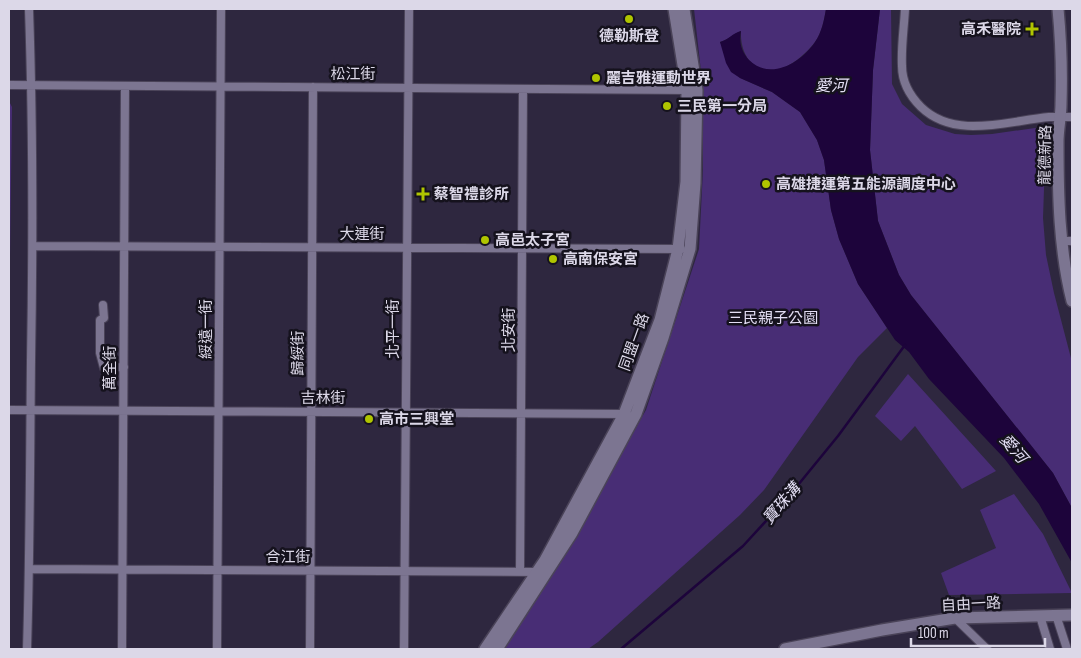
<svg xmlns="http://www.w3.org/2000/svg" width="1081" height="658" viewBox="0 0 1081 658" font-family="'Sofia Sans Condensed','Noto Sans TC',sans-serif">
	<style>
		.green { fill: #482d75 }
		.water { fill: #1d043b }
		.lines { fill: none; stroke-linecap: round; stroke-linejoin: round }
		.stream { stroke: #1d043b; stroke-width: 2.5 }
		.street-casing { stroke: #4a4358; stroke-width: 10 }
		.secondary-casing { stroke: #4a4358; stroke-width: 14 }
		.street { stroke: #7c7591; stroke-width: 8 }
		.secondary { stroke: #7c7591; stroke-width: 11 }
		.poi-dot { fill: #b0c500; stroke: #15121d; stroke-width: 2 }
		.labels { text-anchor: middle; stroke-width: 5; stroke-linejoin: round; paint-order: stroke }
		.poi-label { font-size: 15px; font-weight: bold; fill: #dcd8e8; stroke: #15121d; text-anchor: start }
		.street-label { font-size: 15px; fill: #dcd8e8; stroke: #15121d }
		.park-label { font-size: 15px; fill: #e3def4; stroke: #15121d }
		.water-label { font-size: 16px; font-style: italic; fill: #e4dff5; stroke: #15121d }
	</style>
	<rect width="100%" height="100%" fill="#2e273f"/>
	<path class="green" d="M694,9H826C824,20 822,32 815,42C806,54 789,69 774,70C750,72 740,51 741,31C733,34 728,40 720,42L740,78L772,92L800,112L817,140L824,160L831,210L839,239L858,284L887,328L858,357L764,490L740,515L598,642L588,649H503L596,498L646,410L699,249L703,170V89Z
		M880,9H891L892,84L902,104L926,125L955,134L971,135L992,134L1035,128L1046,130L1043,218L1046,255L1054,293L1072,362V508L1053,473L911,295L899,275L878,221L870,150L873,70Z
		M9,101L12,107L9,332Z
		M908,374L996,471L962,489L915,426L901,441L875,416Z
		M1014,494L1043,534L1072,593L949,595L941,573L996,548L980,510Z"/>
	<path class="water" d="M826,9H880L873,70L870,150L878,221L899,275L911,295L1053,473L1072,508V563L1039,504L1004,458L929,379L909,352L895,340L858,284L839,239L831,210L824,160L817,140L800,112L772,92L740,78L731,72L726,63L720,42C728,40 733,33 741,31C739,42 741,51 749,60C770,81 801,63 815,42C822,32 824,20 826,9Z"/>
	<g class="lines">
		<path class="stream" d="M621,649L743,546L789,496L838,436L905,345"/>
		<g class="street-casing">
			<path id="street" d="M905,9C904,28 901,47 902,66C902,82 910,96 921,107C955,140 1007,121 1049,117C1057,117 1065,117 1072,117
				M9,85L690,90
				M1061,241H1072
				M33,246L681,249
				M103,305L104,318L100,320V353L104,368L124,367
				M9,410L627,414
				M29,569L540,572
				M520,572L523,89
				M1056,615L1067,649
				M1040,616L1050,649
				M955,618L987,649
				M27,649C30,553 30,457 31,361C33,244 33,126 29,9
				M122,649L125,86
				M217,649L221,9
				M310,649L313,87
				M404,649L409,9"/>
		</g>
		<g class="secondary-casing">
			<path id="secondary" d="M1058,9C1061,40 1062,72 1061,104C1061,117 1058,129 1058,142C1058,195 1059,249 1072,301
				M485,649L545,560L624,414L660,320L678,249L686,182L687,90L674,9
				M497,649L572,533L636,414L663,338L690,249L695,183L697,90L684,9
				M785,649L882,630L955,618L1072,615"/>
		</g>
		<use href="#street" class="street"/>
		<use href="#secondary" class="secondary"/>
	</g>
	<g class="poi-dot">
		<circle cx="629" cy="19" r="5"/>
		<path d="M1029.5 21.5h5v5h5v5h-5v5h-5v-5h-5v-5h5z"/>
		<circle cx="596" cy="78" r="5"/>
		<circle cx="667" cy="106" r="5"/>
		<circle cx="766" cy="184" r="5"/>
		<path d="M420.5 186.5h5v5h5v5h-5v5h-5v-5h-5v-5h5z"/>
		<circle cx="485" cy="240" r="5"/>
		<circle cx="553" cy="259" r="5"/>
		<circle cx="369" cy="419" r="5"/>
	</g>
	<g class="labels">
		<g class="poi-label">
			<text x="1021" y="34" text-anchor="end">高禾醫院</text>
			<text x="629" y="41" text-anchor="middle">德勒斯登</text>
			<text x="606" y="83">麗吉雅運動世界</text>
			<text x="677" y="111">三民第一分局</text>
			<text x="776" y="189">高雄捷運第五能源調度中心</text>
			<text x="434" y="199">蔡智禮診所</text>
			<text x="495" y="245">高邑太子宮</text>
			<text x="563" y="264">高南保安宮</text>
			<text x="379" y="424">高市三興堂</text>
		</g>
		<g class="street-label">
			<text x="353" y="79">松江街</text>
			<text transform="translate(1045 155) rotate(-89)" y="5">龍德新路</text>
			<text x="362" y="239">大連街</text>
			<text transform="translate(206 329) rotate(-90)" y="5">綏遠一街</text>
			<text transform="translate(393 329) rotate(-90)" y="5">北平一街</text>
			<text transform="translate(509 330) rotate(-90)" y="5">北安街</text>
			<text transform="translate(634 342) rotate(-70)" y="5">同盟一路</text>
			<text transform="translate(298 353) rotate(-90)" y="5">歸綏街</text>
			<text transform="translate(110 368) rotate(-90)" y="5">萬全街</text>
			<text x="323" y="403">吉林街</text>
			<text x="288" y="562">合江街</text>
			<text transform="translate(971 604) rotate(-3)" y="5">自由一路</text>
		</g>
		<g class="park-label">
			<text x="773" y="323">三民親子公園</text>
		</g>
		<g class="water-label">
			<text x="831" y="91">愛河</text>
			<text transform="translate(1014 448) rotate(49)" y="6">愛河</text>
			<text transform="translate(781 503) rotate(-49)" y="6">寶珠溝</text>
		</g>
	</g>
	<rect width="1081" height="658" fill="none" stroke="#dcd8e8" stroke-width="20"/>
	<path d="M911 638v8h134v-8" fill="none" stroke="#dcd8e8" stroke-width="2.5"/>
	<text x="918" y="638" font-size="15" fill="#dcd8e8" stroke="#15121d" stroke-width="4" paint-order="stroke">100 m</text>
</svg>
